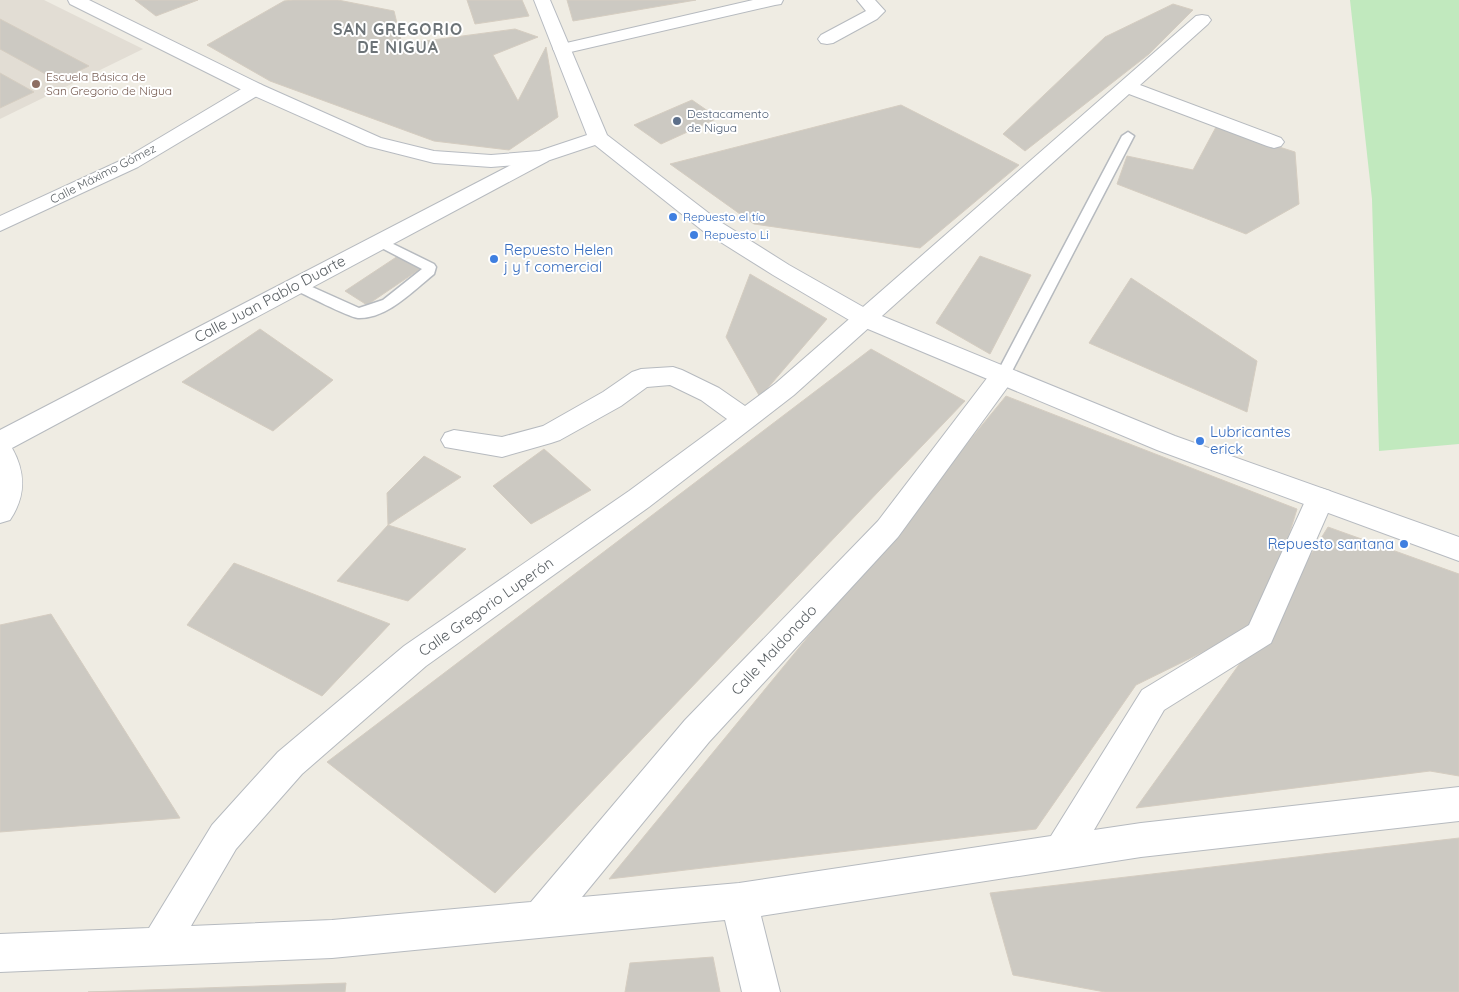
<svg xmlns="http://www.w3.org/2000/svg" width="1459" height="992" viewBox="0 0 1459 992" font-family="Quicksand,sans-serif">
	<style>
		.education { fill: #e2ddd4 }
		.green { fill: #c1e9be }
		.building { fill: #ccc9c2; stroke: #d5cdc1 }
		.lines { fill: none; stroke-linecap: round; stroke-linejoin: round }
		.lane-casing { stroke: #b6babf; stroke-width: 3 }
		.street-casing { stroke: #b6babf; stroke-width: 2 }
		.secondary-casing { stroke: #b7bbc1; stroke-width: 2 }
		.lane { fill: #fff; fill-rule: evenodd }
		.street { fill: #fff; fill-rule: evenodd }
		.secondary { fill: #fff; fill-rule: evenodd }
		.education-dot { fill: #8d6e63; stroke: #fff; stroke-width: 2 }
		.service-dot { fill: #5c6f8a; stroke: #fff; stroke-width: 2 }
		.shop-dot { fill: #3f7fe0; stroke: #fff; stroke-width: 2 }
		.labels { text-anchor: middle; stroke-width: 4; stroke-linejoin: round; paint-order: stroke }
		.far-education-label { font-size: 12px; fill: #785e54; stroke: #fff; text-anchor: start }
		.far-service-label { font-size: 12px; fill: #4e5e75; stroke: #fff; text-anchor: start }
		.far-street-label { font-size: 12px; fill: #5b6165; stroke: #fff }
		.far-shop-label { font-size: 12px; fill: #366cbe; stroke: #fff; text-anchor: start }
		.shop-label { font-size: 15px; fill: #366cbe; stroke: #fff; text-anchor: start }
		.street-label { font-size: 15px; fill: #5b6165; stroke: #fff }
		.far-district-label { font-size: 16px; font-weight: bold; letter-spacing: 1px; fill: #6c7377; stroke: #fff }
	</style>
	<rect width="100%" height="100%" fill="#efece3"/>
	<path class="education" d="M0,0H44L143,49L0,119Z"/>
	<path class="green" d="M1350,0H1459V444L1379,451L1372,199Z"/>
	<path class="building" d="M135,0H198L156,16Z
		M293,0H338L394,11L402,44L515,29L538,37L493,55L518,101L546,47L558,117L509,150L434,141L270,81L207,45L284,1Z
		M467,0H522L529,16L475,24Z
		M567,0H696L573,21Z
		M1173,4L1193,10L1149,54L1025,151L1003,134L1105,37Z
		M0,19L89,66L58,81L0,49Z
		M0,73L34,92L0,108Z
		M692,100L718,118L661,144L634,125Z
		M901,105L1019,165L920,248L754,224L670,164Z
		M1216,127L1295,152L1299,204L1246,234L1117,184L1127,156L1193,170Z
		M398,256L420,269L367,305L345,291Z
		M980,256L1031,275L990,354L936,323Z
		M750,274L827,319L760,397L726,337Z
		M1131,278L1257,361L1247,412L1089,343Z
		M260,329L333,380L273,431L182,382Z
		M871,349L965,401L495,893L327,762Z
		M1006,396L1297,509L1262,623L1136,685L1036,829L609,879Z
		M544,449L591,490L531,524L493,486Z
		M424,456L461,477L388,525L387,493Z
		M388,525L466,549L408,601L337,581Z
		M1328,527L1459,574V776L1430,771L1136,808L1266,627Z
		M234,563L390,624L322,696L187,625Z
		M51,614L180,818L0,832V625Z
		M1459,838V992H1105L1013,975L990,893Z
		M713,957L720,992H625L630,963Z
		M346,983L345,992H88Z"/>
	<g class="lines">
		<g class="lane-casing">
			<path id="lane" d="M1128,132L1134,136L1010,375L1008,379L1003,380L998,379L996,375L1122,136Z
				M379,237L434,264L436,267L434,274C413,291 387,319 358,318C348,317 304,294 291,288L289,285L291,282H301L359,308L383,300L422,269L374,244L372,241Z"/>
		</g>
		<g class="street-casing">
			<path id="street" d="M753,0H783L781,4L775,5L562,54L556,53L553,49L556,45L562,44Z
				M857,0H875L885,11L877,19L833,43L827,44L821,43L818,39L821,35L866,11Z
				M1202,15L1208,16L1211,20L1208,24L1140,85L1281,138L1284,142L1281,146L1274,148L1267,146L1129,94L794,395L649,507L426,666L302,774L236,849L191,926L332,920L531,902L685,720L878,521L994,369L1003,366L1012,369L1015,375L1012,381L898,537L709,742L582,897L739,883L1051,836L1142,690L1249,625L1306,499L1310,491L1320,488L1330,491L1334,499L1271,643L1164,710L1094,830L1141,823L1459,787V821L1141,857L761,916L780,992H742L725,920L332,958L0,972V934L149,928L212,825L278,752L404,646L629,491L727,419L701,400L670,385L647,387L621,406L560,440L551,443L502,457L445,447L441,440L445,433L454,430L502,437L543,426L603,392L632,372L641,369L673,367L682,370L719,388L745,406L776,383L1196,16Z
				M255,83L262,85L264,89L262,93L138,167L0,231V216L124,159L248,85Z
				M541,151L548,153L551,157L548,161L12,448C26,473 26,496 10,520L0,523V430L534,153Z"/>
		</g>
		<g class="secondary-casing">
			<path id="secondary" d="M68,0H89L262,85L381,138L434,151L491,155L539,151L587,135L534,0H550L607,135L719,221L789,265L872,312L1175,436L1459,537V561L1157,450L856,324L773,275L703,231L595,145L541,163L491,167L434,163L367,146L248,93L70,4Z"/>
		</g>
		<use href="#lane" class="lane"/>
		<use href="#street" class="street"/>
		<use href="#secondary" class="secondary"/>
	</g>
	<circle class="education-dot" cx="36" cy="84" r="5"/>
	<circle class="service-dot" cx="677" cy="121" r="5"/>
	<g class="shop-dot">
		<circle cx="673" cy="217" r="5"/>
		<circle cx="694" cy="235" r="5"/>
		<circle cx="494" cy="259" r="5"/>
		<circle cx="1200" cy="441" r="5"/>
		<circle cx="1404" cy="544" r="5"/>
	</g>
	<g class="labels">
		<g class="far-education-label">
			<text x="46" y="81">Escuela Básica de<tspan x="46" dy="14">San Gregorio de Nigua</tspan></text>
		</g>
		<g class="far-service-label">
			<text x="687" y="118">Destacamento<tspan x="687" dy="14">de Nigua</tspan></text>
		</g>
		<g class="far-street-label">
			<text transform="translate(103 174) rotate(-27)" y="4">Calle Máximo Gómez</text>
		</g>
		<g class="far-shop-label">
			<text x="683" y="221">Repuesto el tío</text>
			<text x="704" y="239">Repuesto Li</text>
		</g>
		<g class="shop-label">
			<text x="504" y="255">Repuesto Helen<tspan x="504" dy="17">j y f comercial</tspan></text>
			<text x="1210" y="437">Lubricantes<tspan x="1210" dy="17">erick</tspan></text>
			<text x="1394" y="549" text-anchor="end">Repuesto santana</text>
		</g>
		<g class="street-label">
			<text transform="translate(270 299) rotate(-28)" y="5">Calle Juan Pablo Duarte</text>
			<text transform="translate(486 607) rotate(-35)" y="5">Calle Gregorio Luperón</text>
			<text transform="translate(774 650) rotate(-47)" y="5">Calle Maldonado</text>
		</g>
		<g class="far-district-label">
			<text x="398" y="35">SAN GREGORIO<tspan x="398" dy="18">DE NIGUA</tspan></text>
		</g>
	</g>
</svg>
